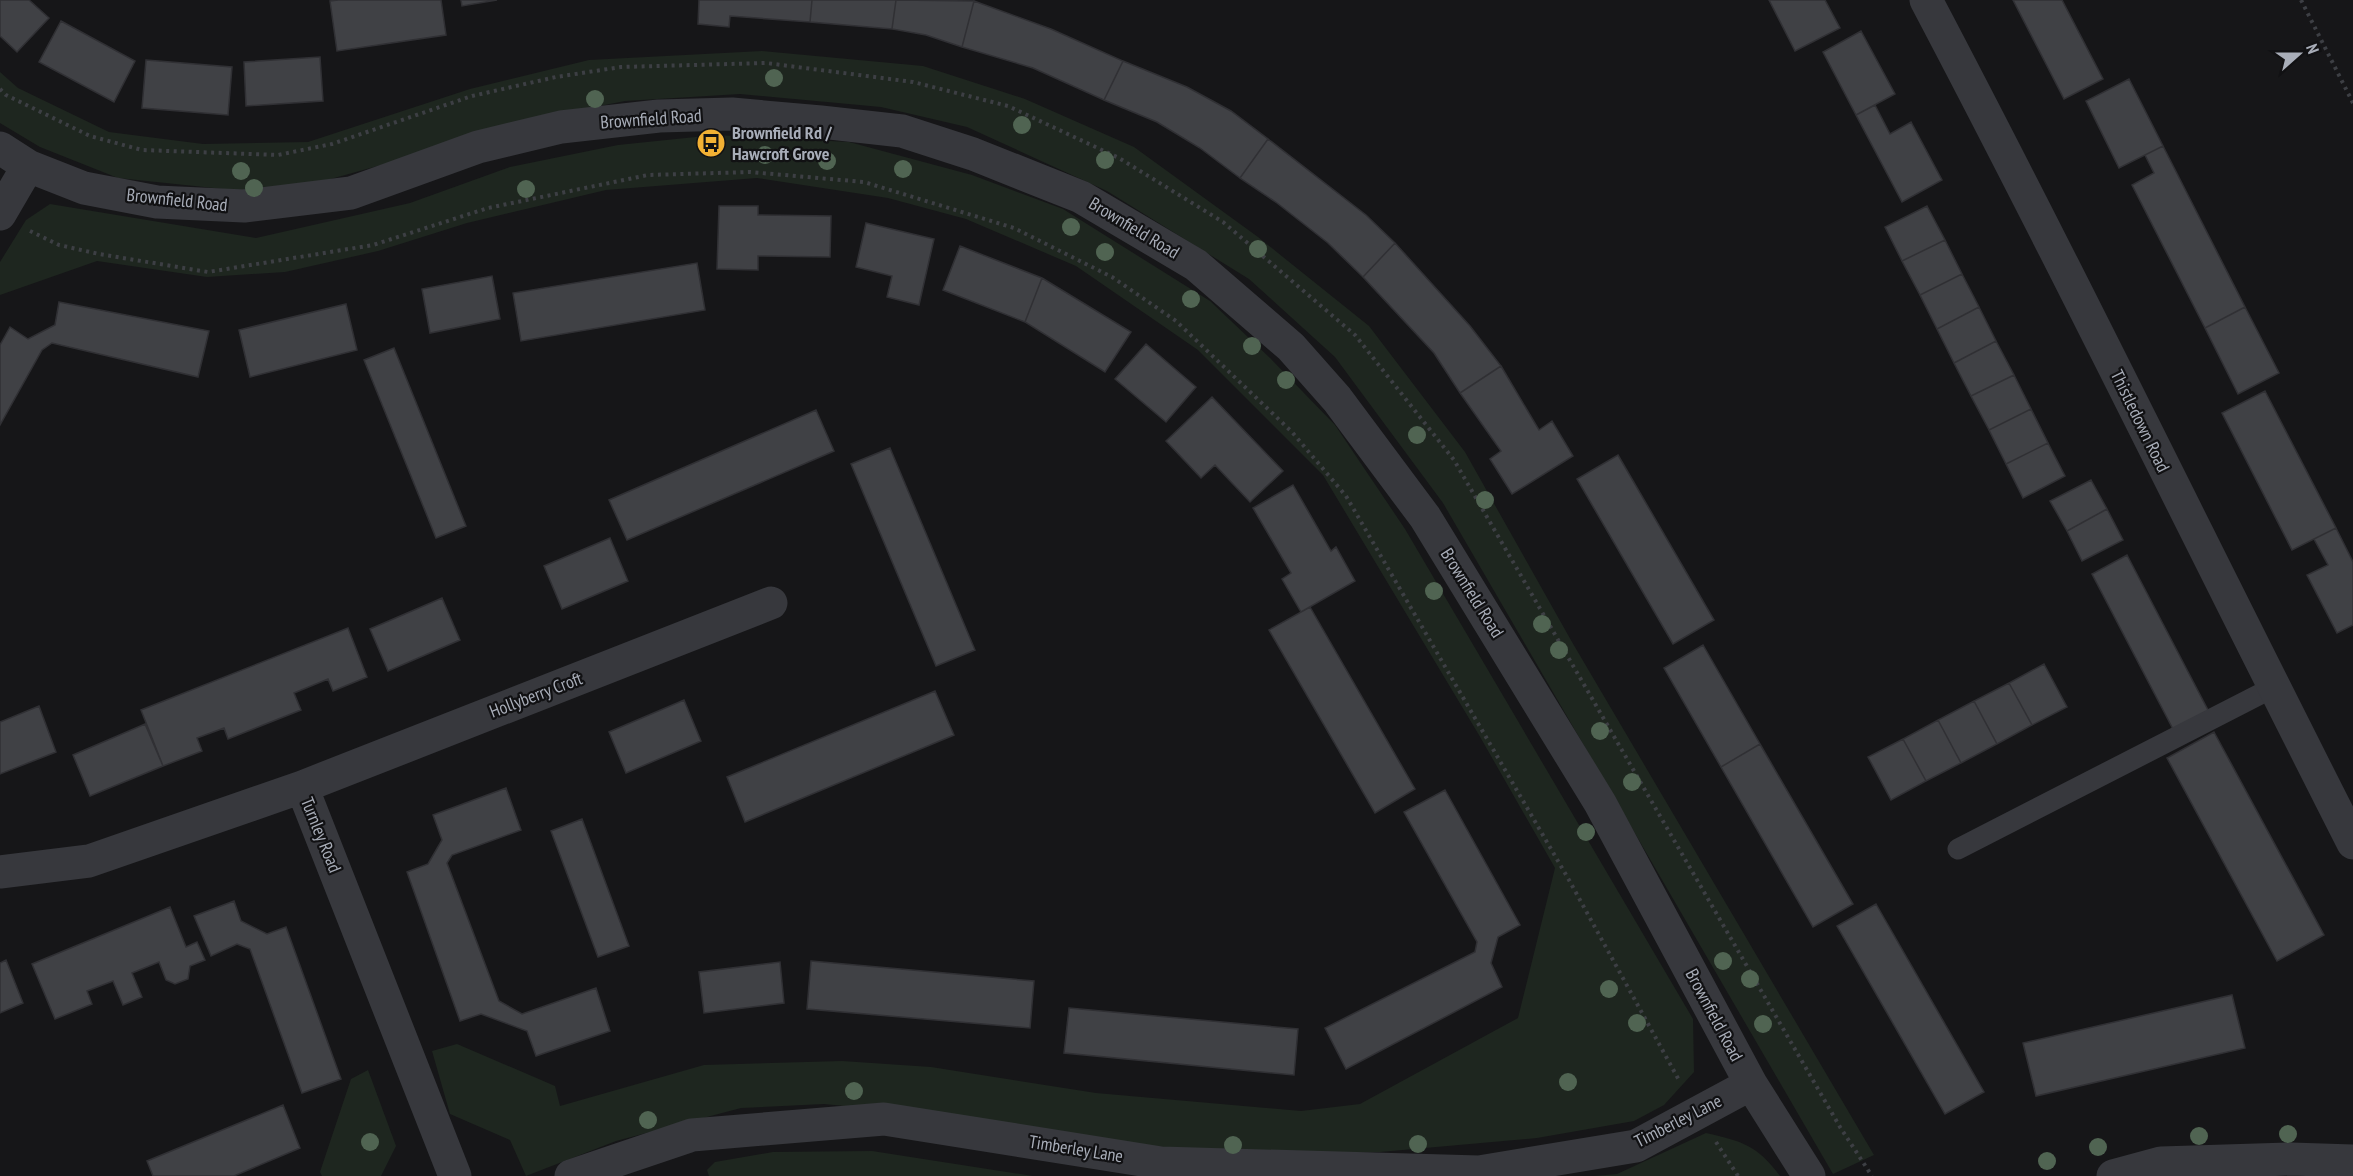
<svg xmlns="http://www.w3.org/2000/svg" width="2353" height="1176" viewBox="0 0 2353 1176" font-family="'PT Sans Narrow',sans-serif">
	<style>
		.green { fill: #1e261f }
		.building { fill: #404145; stroke: #303034; stroke-width: 1.5 }
		.lines { fill: none; stroke-linecap: round; stroke-linejoin: round }
		.path { stroke: #3d3f44; stroke-width: 4; stroke-dasharray: 3 4.5; stroke-linecap: butt }
		.lane { stroke: #37383d; stroke-width: 21 }
		.street { stroke: #37383d; stroke-width: 33 }
		.tree { fill: #506452 }
		.labels { text-anchor: middle; stroke-width: 4.5; stroke-linejoin: round; paint-order: stroke }
		.street-label { font-size: 18px; fill: #a8adb8; stroke: #111113 }
		.poi-label { font-size: 18px; font-weight: bold; fill: #a8adb8; stroke: #111113; text-anchor: start }
	</style>
	<rect width="100%" height="100%" fill="#161618"/>
	<path class="green" d="M762,51L923,66L1025,99L1134,147L1258,237L1369,326L1465,452L1572,642L1874,1155L1833,1174L1443,503L1335,357L1249,279L1107,191L967,127L881,107L740,94L625,101L503,125L392,162L309,185L252,192L118,178L40,147L0,123V72L18,88L109,132L203,144L308,142L470,89L589,60Z
		M715,135L849,142L972,175L1063,209L1210,301L1270,358L1335,425L1405,529L1693,1019L1694,1072L1664,1105L1634,1121L1537,1138L1380,1152L1242,1154L1119,1143L960,1117L824,1104L741,1108L616,1141L526,1176L510,1140L450,1114L432,1051L457,1044L555,1086L560,1106L704,1065L842,1061L931,1067L1096,1093L1301,1111L1360,1104L1518,1018L1555,868L1479,735L1323,475L1198,350L1076,266L966,219L888,198L757,178L606,190L467,223L378,251L285,272L207,277L97,261L0,295V262L26,220L50,204L256,238L410,203L510,167L618,145Z
		M368,1070L396,1146L381,1176H322L320,1172L351,1079Z
		M1706,1133C1743,1142 1756,1144 1780,1176H1594L1617,1174Z
		M872,1151L1033,1176H709L707,1170L715,1162L773,1152Z"/>
	<path class="building" d="M0,0H29L49,18L17,52L0,36Z
		M338,0H441L446,35L337,51L330,1Z
		M461,0H497L462,6Z
		M699,0H812L810,22L730,16L729,27L698,24Z
		M812,0H896L892,29L810,22Z
		M896,0L974,1L962,47L926,35L892,29Z
		M1769,0H1825L1840,28L1795,51Z
		M2013,0H2062L2103,79L2064,99Z
		M974,1L1051,29L1123,61L1104,100L1033,68L962,47Z
		M61,21L135,61L114,102L39,62Z
		M1861,31L1895,94L1856,115L1823,52Z
		M320,57L323,101L246,106L244,62Z
		M146,60L232,67L228,115L142,108Z
		M1123,61L1187,87L1231,111L1268,139L1240,178L1200,148L1157,122L1104,100Z
		M2129,79L2163,146L2119,168L2086,101Z
		M1875,105L1890,134L1911,122L1942,180L1902,202L1856,115Z
		M1268,139L1366,215L1395,243L1363,277L1328,243L1277,203L1240,178Z
		M2163,146L2245,307L2205,328L2132,185L2154,173L2145,155Z
		M719,206H758V215L831,216L830,257L758,256V270L717,269Z
		M1927,206L1945,240L1902,261L1885,227Z
		M866,223L934,239L919,305L887,297L892,276L856,267Z
		M1945,240L1962,274L1920,295L1902,261Z
		M1395,243L1470,326L1501,366L1460,393L1434,353L1363,277Z
		M960,246L1042,278L1025,322L943,290Z
		M697,263L705,310L521,341L513,293Z
		M1962,274L1979,307L1937,329L1920,295Z
		M492,276L500,319L430,333L422,289Z
		M1042,278L1131,332L1105,372L1025,322Z
		M59,302L209,331L198,377L52,343L42,350L0,425V345L10,327L28,339L55,325Z
		M346,304L357,350L250,377L239,330Z
		M1979,307L1996,341L1954,363L1937,329Z
		M2245,307L2279,373L2238,394L2205,328Z
		M1996,341L2014,375L1971,396L1954,363Z
		M1146,344L1196,387L1166,422L1115,379Z
		M394,348L466,526L436,538L364,360Z
		M1501,366L1539,430L1552,421L1573,456L1512,494L1490,459L1501,451L1460,393Z
		M2014,375L2031,409L1989,430L1971,396Z
		M2265,391L2336,528L2292,550L2222,413Z
		M1212,397L1283,471L1250,502L1215,465L1201,478L1166,441Z
		M2031,409L2048,443L2006,464L1989,430Z
		M816,410L834,451L627,540L609,500Z
		M2048,443L2065,476L2023,498L2006,464Z
		M890,448L975,650L936,666L851,464Z
		M1618,455L1714,620L1673,644L1577,479Z
		M2091,480L2107,509L2067,531L2050,501Z
		M1293,485L1331,551L1336,547L1355,581L1301,612L1282,579L1291,573L1253,508Z
		M2107,509L2123,540L2082,561L2067,531Z
		M2336,528L2353,562V625L2337,633L2307,575L2328,565L2314,539Z
		M610,538L628,581L562,609L544,566Z
		M2127,555L2209,712L2174,731L2092,574Z
		M442,598L460,640L388,671L370,629Z
		M1310,607L1415,789L1375,813L1269,630Z
		M348,628L367,677L333,691L328,679L294,693L301,710L228,739L224,728L197,738L202,751L163,766L141,710Z
		M1703,645L1760,744L1721,767L1664,668Z
		M2044,664L2067,707L2032,725L2009,683Z
		M2009,683L2032,725L1997,744L1974,701Z
		M935,691L954,735L745,822L727,777Z
		M684,700L701,741L626,773L609,732Z
		M1974,701L1997,744L1961,763L1938,720Z
		M39,706L56,752L0,774V722Z
		M1938,720L1961,763L1926,781L1903,739Z
		M145,724L163,766L90,796L73,755Z
		M2214,732L2324,935L2277,961L2167,758Z
		M1903,739L1926,781L1891,800L1868,757Z
		M1760,744L1853,904L1813,927L1721,767Z
		M506,788L521,830L452,855L447,863L499,1001L522,1014L596,988L610,1031L536,1056L527,1031L481,1014L460,1021L407,872L428,864L442,840L433,815Z
		M1445,790L1520,925L1498,937L1491,963L1502,987L1346,1069L1325,1028L1475,952L1477,942L1404,812Z
		M582,819L629,946L598,957L551,831Z
		M234,901L241,921L267,934L286,927L341,1079L302,1093L250,949L237,944L211,956L194,916Z
		M1876,904L1984,1092L1945,1114L1837,926Z
		M170,907L186,947L197,942L205,960L190,966L188,979L175,984L166,980L159,962L132,973L142,997L123,1005L113,981L87,991L92,1004L55,1019L32,964Z
		M6,960L23,1003L0,1013V963Z
		M811,961L1034,981L1030,1028L807,1009Z
		M780,962L784,1003L704,1013L699,972Z
		M2232,995L2245,1048L2036,1096L2023,1043Z
		M1069,1008L1298,1029L1294,1075L1064,1053Z
		M283,1105L300,1148L234,1176H153L147,1161Z"/>
	<g class="lines">
		<path class="path" d="M2301,0L2353,103
			M0,89L6,95L90,136L142,150L278,155L332,144L472,96L556,77L621,67L766,63L913,82L1008,106L1119,158L1223,222L1355,335L1454,460L1840,1127L1872,1176
			M30,231L59,245L99,254L208,272L373,245L488,208L648,175L750,172L864,182L1014,228L1112,277L1176,321L1292,432L1346,496L1569,880L1680,1082
			M1716,1142L1738,1176"/>
		<path class="lane" d="M1958,849L2274,687"/>
		<path class="street" d="M1926,0C2073,279 2210,562 2353,843
			M0,148L28,166L84,188L157,202L244,206L351,193L478,147L561,127L659,116L732,114L821,122L902,131L973,154L1081,197L1196,265L1291,347L1337,399L1425,517L1600,803L1751,1084L1809,1176
			M0,214L28,166
			M302,787L771,603
			M0,872L89,861L302,787L455,1176
			M571,1176L692,1135L884,1119L1161,1163L1479,1172L1636,1146L1751,1084
			M2113,1176L2161,1163L2291,1159L2353,1161"/>
	</g>
	<g class="tree">
		<circle cx="774" cy="78" r="9"/>
		<circle cx="595" cy="99" r="9"/>
		<circle cx="1022" cy="125" r="9"/>
		<circle cx="765" cy="155" r="9"/>
		<circle cx="1105" cy="160" r="9"/>
		<circle cx="827" cy="161" r="9"/>
		<circle cx="903" cy="169" r="9"/>
		<circle cx="241" cy="171" r="9"/>
		<circle cx="254" cy="188" r="9"/>
		<circle cx="526" cy="189" r="9"/>
		<circle cx="1071" cy="227" r="9"/>
		<circle cx="1258" cy="249" r="9"/>
		<circle cx="1105" cy="252" r="9"/>
		<circle cx="1191" cy="299" r="9"/>
		<circle cx="1252" cy="346" r="9"/>
		<circle cx="1286" cy="380" r="9"/>
		<circle cx="1417" cy="435" r="9"/>
		<circle cx="1485" cy="500" r="9"/>
		<circle cx="1434" cy="591" r="9"/>
		<circle cx="1542" cy="624" r="9"/>
		<circle cx="1559" cy="650" r="9"/>
		<circle cx="1600" cy="731" r="9"/>
		<circle cx="1632" cy="782" r="9"/>
		<circle cx="1586" cy="832" r="9"/>
		<circle cx="1723" cy="961" r="9"/>
		<circle cx="1750" cy="979" r="9"/>
		<circle cx="1609" cy="989" r="9"/>
		<circle cx="1637" cy="1023" r="9"/>
		<circle cx="1763" cy="1024" r="9"/>
		<circle cx="1568" cy="1082" r="9"/>
		<circle cx="854" cy="1091" r="9"/>
		<circle cx="648" cy="1120" r="9"/>
		<circle cx="2288" cy="1134" r="9"/>
		<circle cx="2199" cy="1136" r="9"/>
		<circle cx="370" cy="1142" r="9"/>
		<circle cx="1418" cy="1144" r="9"/>
		<circle cx="1233" cy="1145" r="9"/>
		<circle cx="2098" cy="1147" r="9"/>
		<circle cx="2047" cy="1161" r="9"/>
	</g>
	<defs>
		<g id="bus-disc" transform="scale(1.5)"><circle r="9.5" fill="#f2b134" stroke="#111113"/><path d="M-5-6H5V4H4V6H2V4H-2V6H-4V4H-5ZM-3.5-4V0h7V-4ZM-3.5 1.2v1.5H-2V1.2ZM2 1.2v1.5H3.5V1.2Z" fill="#111"/></g>
	</defs>
	<g fill-rule="evenodd">
		<use href="#bus-disc" x="711" y="143"/>
	</g>
	<g class="labels">
		<g class="street-label">
			<text transform="translate(651 119) rotate(-4)" y="6">Brownfield Road</text>
			<text transform="translate(177 200) rotate(6)" y="6">Brownfield Road</text>
			<text transform="translate(1134 228) rotate(31)" y="6">Brownfield Road</text>
			<text transform="translate(2140 421) rotate(64)" y="6">Thistledown Road</text>
			<text transform="translate(1472 593) rotate(58)" y="6">Brownfield Road</text>
			<text transform="translate(536 695) rotate(-21)" y="6">Hollyberry Croft</text>
			<text transform="translate(321 835) rotate(68)" y="6">Turnley Road</text>
			<text transform="translate(1714 1015) rotate(62)" y="6">Brownfield Road</text>
			<text transform="translate(1678 1121) rotate(-27)" y="6">Timberley Lane</text>
			<text transform="translate(1076 1149) rotate(9)" y="6">Timberley Lane</text>
		</g>
		<g class="poi-label">
			<text x="732" y="139">Brownfield Rd /<tspan x="732" dy="21">Hawcroft Grove</tspan></text>
		</g>
	</g>
	<g transform="translate(2299 54) rotate(69)" stroke="#111113" stroke-width="4.5" paint-order="stroke">
	<path d="M0-4.5L10 22L0 15L-10 22Z" fill="#a8adb8"/>
	<text y="-9" font-size="16" font-weight="bold" text-anchor="middle" fill="#a8adb8">N</text>
	</g>
</svg>
